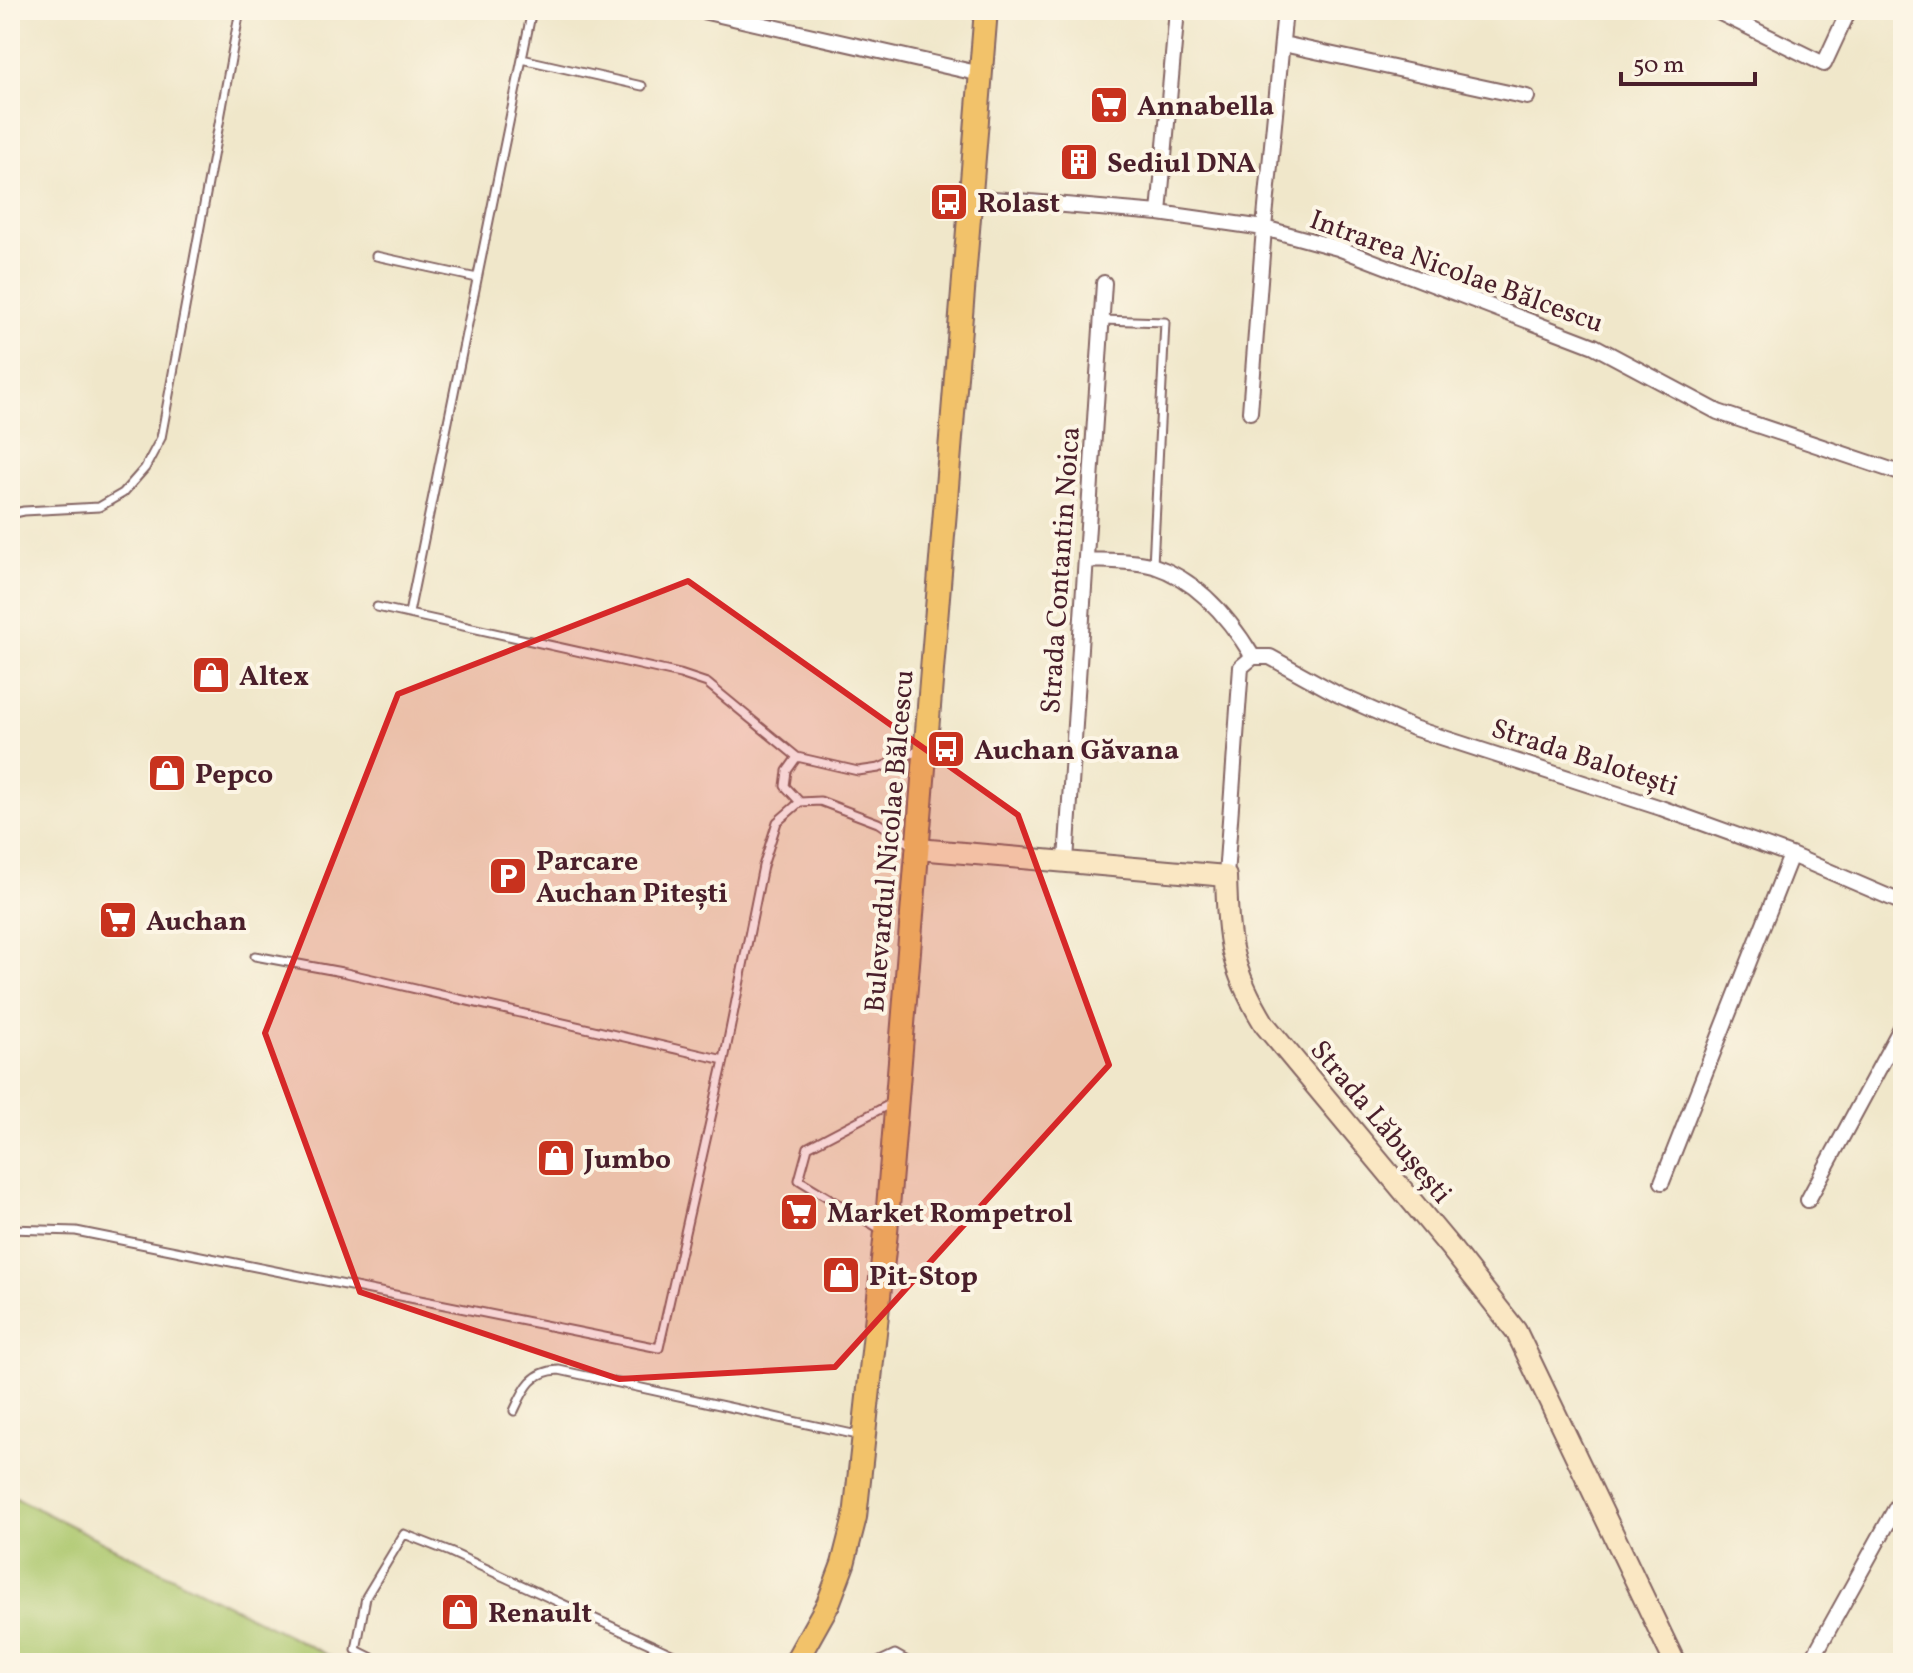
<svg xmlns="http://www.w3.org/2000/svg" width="1913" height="1673" viewBox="0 0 1913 1673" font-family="Vollkorn,serif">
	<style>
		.green { fill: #acc76d; stroke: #7b734c; stroke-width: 2 }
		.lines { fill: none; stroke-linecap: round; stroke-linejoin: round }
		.lane-casing { stroke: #846563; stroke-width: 11 }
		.street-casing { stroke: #846563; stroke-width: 18 }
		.secondary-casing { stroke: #846563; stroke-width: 24 }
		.primary-casing { stroke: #846563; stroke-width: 26 }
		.lane { stroke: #fff; stroke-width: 7 }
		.street { stroke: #fff; stroke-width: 14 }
		.secondary { stroke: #fae7c3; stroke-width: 20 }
		.primary { stroke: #f2c26a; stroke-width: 22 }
		.rail { stroke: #4a1f2b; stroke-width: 5; stroke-dasharray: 12 6; stroke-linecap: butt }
		.marked { fill: #d62828; fill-opacity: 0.2; stroke: #d62828; stroke-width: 6; stroke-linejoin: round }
		.labels { text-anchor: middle; stroke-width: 8; stroke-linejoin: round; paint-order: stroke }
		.poi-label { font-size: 28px; font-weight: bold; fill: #4a1f2b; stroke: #fcf5e5; text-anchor: start }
		.street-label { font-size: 28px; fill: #4a1f2b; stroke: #fcf5e5 }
	</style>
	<rect width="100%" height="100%" fill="#fcf5e5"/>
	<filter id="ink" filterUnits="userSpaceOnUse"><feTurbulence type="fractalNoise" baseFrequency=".0125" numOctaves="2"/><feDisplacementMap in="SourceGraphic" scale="16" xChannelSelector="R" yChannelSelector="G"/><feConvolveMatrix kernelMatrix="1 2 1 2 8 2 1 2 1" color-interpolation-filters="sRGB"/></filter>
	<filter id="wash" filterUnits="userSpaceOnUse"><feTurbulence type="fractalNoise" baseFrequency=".006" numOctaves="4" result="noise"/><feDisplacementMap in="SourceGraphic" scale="32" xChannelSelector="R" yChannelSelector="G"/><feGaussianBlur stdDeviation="1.8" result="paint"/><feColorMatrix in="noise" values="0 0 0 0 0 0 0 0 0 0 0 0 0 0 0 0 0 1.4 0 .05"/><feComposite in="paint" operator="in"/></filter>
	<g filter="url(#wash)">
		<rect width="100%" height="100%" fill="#f0e7ca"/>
		<path class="green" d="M10,1495L343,1663H10Z"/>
	</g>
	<g filter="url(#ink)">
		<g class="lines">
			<g class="lane-casing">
				<path id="lane" d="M522,59L642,86
					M376,256L477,278
					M1102,320L1165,322L1153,565
					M10,514L24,511L99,507L123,493L145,468L161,438L240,10
					M377,607L680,674L707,683L797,757L858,771L879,768L920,750
					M409,613L532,10
					M797,757L787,771L785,786L800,802
					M255,956L342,972L724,1060L763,866L777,822L800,802L820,801L878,823L913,846
					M10,1229L76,1231L659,1348L724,1060
					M882,1230L799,1180L808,1147L890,1104
					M514,1411C524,1389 531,1371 559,1370L862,1436
					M382,1663L356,1650L366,1597L404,1534L450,1552L691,1663
					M655,1663L662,1650
					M876,1663L895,1654L911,1663"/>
			</g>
			<g class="street-casing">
				<path id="street" d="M698,10L981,74
					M1714,10L1824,64L1849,10
					M1283,44L1527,97
					M970,197L1159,213L1264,228L1338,248L1594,346L1718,412L1903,474
					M1159,213L1177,10
					M1250,412L1264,228L1285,10
					M1086,560C1108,561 1133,560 1154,566C1198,580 1230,619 1253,657
					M1066,861L1104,283
					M1226,876L1241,667L1253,657H1270L1339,695L1413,728L1661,808L1791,855L1903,903
					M1662,1182L1791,855
					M1808,1200L1903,1024
					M1810,1663L1902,1497"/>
			</g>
			<g class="secondary-casing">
				<path id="secondary" d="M918,849L1226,876C1228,941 1230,968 1265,1025L1450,1247L1516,1331L1675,1663"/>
			</g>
			<g class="primary-casing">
				<path id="primary" d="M795,1663L828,1604L843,1564L855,1517L886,1232L986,10"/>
			</g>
			<use href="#lane" class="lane"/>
			<use href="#street" class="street"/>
			<use href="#secondary" class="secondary"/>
			<use href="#primary" class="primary"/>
			<path class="rail" d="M10,15L11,10"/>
		</g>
	</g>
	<path class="marked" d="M688,581L1018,815L1109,1065L835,1367L619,1379L360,1292L265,1033L398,694Z"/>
	<defs>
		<g id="supermarket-square" transform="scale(2)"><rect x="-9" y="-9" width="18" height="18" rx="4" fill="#c8321e" stroke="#fcf5e5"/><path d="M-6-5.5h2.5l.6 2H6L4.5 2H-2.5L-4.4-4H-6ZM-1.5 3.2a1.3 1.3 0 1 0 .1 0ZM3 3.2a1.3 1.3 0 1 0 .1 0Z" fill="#fff"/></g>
		<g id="building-square" transform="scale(2)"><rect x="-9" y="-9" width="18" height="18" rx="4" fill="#c8321e" stroke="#fcf5e5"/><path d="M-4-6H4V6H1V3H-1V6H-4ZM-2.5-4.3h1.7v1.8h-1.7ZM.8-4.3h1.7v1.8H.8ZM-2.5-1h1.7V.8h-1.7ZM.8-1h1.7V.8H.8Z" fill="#fff"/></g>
		<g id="bus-square" transform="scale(2)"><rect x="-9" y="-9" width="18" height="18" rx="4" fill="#c8321e" stroke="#fcf5e5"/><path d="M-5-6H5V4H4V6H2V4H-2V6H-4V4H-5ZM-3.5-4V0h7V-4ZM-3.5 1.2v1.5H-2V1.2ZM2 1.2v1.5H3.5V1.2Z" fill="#fff"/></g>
		<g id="shop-square" transform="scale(2)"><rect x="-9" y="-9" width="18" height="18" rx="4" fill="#c8321e" stroke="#fcf5e5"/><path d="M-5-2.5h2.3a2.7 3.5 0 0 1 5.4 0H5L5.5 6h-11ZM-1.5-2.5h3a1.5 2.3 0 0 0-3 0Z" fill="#fff"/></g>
		<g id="parking-square" transform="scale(2)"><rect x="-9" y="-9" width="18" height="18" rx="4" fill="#c8321e" stroke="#fcf5e5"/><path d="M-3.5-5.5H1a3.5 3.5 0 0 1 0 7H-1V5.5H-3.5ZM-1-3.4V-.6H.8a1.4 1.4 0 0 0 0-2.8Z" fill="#fff"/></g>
	</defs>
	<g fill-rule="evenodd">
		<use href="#supermarket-square" x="1109" y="105"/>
		<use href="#building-square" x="1079" y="162"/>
		<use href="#bus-square" x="949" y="202"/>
		<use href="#shop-square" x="211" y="675"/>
		<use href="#bus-square" x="946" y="749"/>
		<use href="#shop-square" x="167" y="773"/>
		<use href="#parking-square" x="508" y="876"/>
		<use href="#supermarket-square" x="118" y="920"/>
		<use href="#shop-square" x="556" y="1158"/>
		<use href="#supermarket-square" x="799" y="1212"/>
		<use href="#shop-square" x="841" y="1275"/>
		<use href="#shop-square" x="460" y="1612"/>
	</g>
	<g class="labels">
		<g class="poi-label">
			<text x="1137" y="115">Annabella</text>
			<text x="1107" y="172">Sediul DNA</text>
			<text x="977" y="212">Rolast</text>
			<text x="239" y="685">Altex</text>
			<text x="974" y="759">Auchan Găvana</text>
			<text x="195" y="783">Pepco</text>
			<text x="536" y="870">Parcare<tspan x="536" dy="32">Auchan Pitești</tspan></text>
			<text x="146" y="930">Auchan</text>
			<text x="584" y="1168">Jumbo</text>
			<text x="827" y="1222">Market Rompetrol</text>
			<text x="869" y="1285">Pit-Stop</text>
			<text x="488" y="1622">Renault</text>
		</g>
		<g class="street-label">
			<text transform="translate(1457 270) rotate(20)" y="10">Intrarea Nicolae Bălcescu</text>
			<text transform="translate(1059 570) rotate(-86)" y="10">Strada Contantin Noica</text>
			<text transform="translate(1585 756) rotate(18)" y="10">Strada Balotești</text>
			<text transform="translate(888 841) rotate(-85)" y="10">Bulevardul Nicolae Bălcescu</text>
			<text transform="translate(1382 1121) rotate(50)" y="10">Strada Lăbușești</text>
		</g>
	</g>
	<rect width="1913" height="1673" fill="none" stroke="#fcf5e5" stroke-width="40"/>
	<path d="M1621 72v12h134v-12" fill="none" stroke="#4a1f2b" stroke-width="4"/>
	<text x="1633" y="72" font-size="24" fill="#4a1f2b" stroke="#fcf5e5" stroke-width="6" paint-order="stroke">50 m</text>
</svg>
